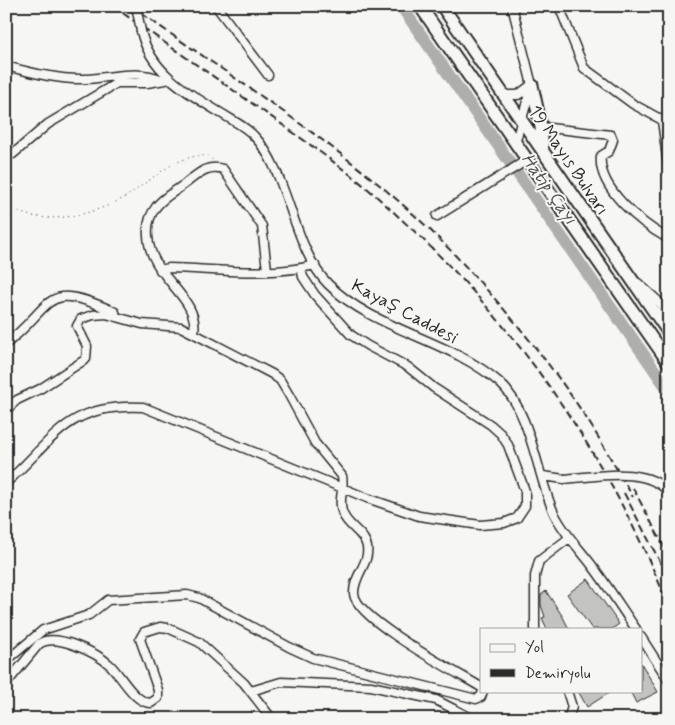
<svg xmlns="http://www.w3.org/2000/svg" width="675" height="725" viewBox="0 0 675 725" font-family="Mynerve,sans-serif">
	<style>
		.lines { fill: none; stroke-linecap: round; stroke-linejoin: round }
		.river { stroke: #aeaeab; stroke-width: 12 }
		.building { fill: #c3c3c0; stroke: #2b2b2b }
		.minor-casing { stroke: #2b2b2b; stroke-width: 11 }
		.highway-casing { stroke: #2b2b2b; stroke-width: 15 }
		.path { stroke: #2b2b2b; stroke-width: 1; stroke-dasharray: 1 4; stroke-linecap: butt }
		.minor { stroke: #f6f6f2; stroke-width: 8 }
		.highway { stroke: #f6f6f2; stroke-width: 11 }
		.rail { stroke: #2b2b2b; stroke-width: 2; stroke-dasharray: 8 4; stroke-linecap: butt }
		.minor-bridge-casing { stroke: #2b2b2b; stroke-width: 11; stroke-linecap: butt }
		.minor-bridge { stroke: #f6f6f2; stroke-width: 8 }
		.labels { text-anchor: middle; stroke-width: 4; stroke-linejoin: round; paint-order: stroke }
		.street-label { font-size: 18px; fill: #2b2b2b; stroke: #f6f6f2 }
		.water-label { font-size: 19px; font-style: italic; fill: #525251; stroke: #f6f6f2 }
	</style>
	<rect width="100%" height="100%" fill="#f6f6f2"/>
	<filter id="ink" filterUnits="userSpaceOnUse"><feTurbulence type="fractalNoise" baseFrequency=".02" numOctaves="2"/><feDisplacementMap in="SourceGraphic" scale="10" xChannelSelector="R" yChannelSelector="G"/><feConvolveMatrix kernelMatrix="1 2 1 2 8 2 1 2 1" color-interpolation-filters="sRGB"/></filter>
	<g filter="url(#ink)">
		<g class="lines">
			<path class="river" d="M401,6L669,391"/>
		</g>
		<path class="building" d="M588,579L619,624L612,629H592L567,594Z
			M546,591L563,617L569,629H547L542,618L545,617L541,605V595Z
			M641,663L658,692L636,703L630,691H641Z
			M578,691H612L587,707Z"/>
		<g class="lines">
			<g class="minor-casing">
				<path id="minor" d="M216,6L268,75
					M512,6L532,85
					M559,6L584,68L633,104L662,120L669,173
					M668,6L669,7
					M141,31C150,73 191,95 224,115C235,122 246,127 254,136C288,170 293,249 328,284C375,331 450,339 500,383C531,411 537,476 554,513C564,534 581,550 594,568C609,588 622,609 636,629
					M6,66C32,73 60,80 86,79C112,78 138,69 162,80
					M503,95H518L530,86
					M541,127L611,135L613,140L609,151L601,156C597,188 642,224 667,238L669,235
					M515,144L531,87
					M13,154L48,124L117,83H147L171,79
					M437,216L527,160
					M160,270L169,268C216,269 269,277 315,265
					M638,283L657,300L669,314
					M194,333C200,296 150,278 148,236C147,226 150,215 156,207C163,197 176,191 186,183C198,174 207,164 223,169L262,226L267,270
					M6,344C56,304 42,279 115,312L116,317
					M6,410L17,400L40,389L86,359L87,346L77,326L81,319L93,315L106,314L142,324L181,327L272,374L280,380L289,395L315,443L342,476C345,489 337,501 343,514C348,527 365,533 367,547C370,563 353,576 354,594C357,620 456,672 481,687
					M543,476L564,479
					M6,483C56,438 67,403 143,407L367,498L419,516L480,525L504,523L517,518L525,506V491L508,445L501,434L491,425L434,388L408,367L368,346L351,335L315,295L303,277L301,268
					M535,629V576L539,561L569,538
					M641,637L669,681
					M6,661L43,630L89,615L108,600L187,595L199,598L289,647L313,658L476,699L481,697L483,691
					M6,684L39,644C55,632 97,653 110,665C121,675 134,703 151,703L158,698V690L140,639L144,632L160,627L168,628L199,642L244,683L272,719
					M251,691L281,682L371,686L436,700L473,719
					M567,691L572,707L568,719"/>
			</g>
			<g class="highway-casing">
				<path id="highway" d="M420,6L669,363
					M442,6L669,333
					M532,85L541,127L543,152"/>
			</g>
			<path class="path" d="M6,204C38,230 95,215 127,196C152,180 177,153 208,156L214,161"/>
			<use href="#minor" class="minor"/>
			<use href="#highway" class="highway"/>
			<path class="rail" d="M113,6C192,63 275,117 352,176C373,192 392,211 412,229C524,334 612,464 669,607
				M131,6C239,83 363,158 454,254C501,304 547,358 585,416C602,442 617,470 633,497
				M633,488L669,556
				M624,493L669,579"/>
			<g class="minor-bridge-casing">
				<path id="minor-bridge" d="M136,6L141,31
					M564,479C595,477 648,465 669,493"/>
			</g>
			<use href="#minor-bridge" class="minor-bridge"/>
		</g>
	</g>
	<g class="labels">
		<g class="street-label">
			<text transform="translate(569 160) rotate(56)" y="6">19 Mayıs Bulvarı</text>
			<text transform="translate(405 311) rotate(28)" y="6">Kayaş Caddesi</text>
		</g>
		<g class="water-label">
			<text transform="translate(550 188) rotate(55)" y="7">Hatip Çayı</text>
		</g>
	</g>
	<rect width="675" height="725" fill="none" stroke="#f6f6f2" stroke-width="25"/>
	<rect x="12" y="12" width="650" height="700" fill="none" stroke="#2b2b2b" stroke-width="2" filter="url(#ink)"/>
	<rect x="480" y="628" width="162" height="65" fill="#f6f6f2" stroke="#a5a5a2"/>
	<rect x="490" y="644" width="25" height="8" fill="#f6f6f2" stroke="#a5a5a2"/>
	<text x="525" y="652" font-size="15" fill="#2b2b2b">Yol</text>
	<rect x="490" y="669" width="25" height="8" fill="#2b2b2b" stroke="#a5a5a2"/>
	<text x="525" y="678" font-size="15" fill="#2b2b2b">Demiryolu</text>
</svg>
